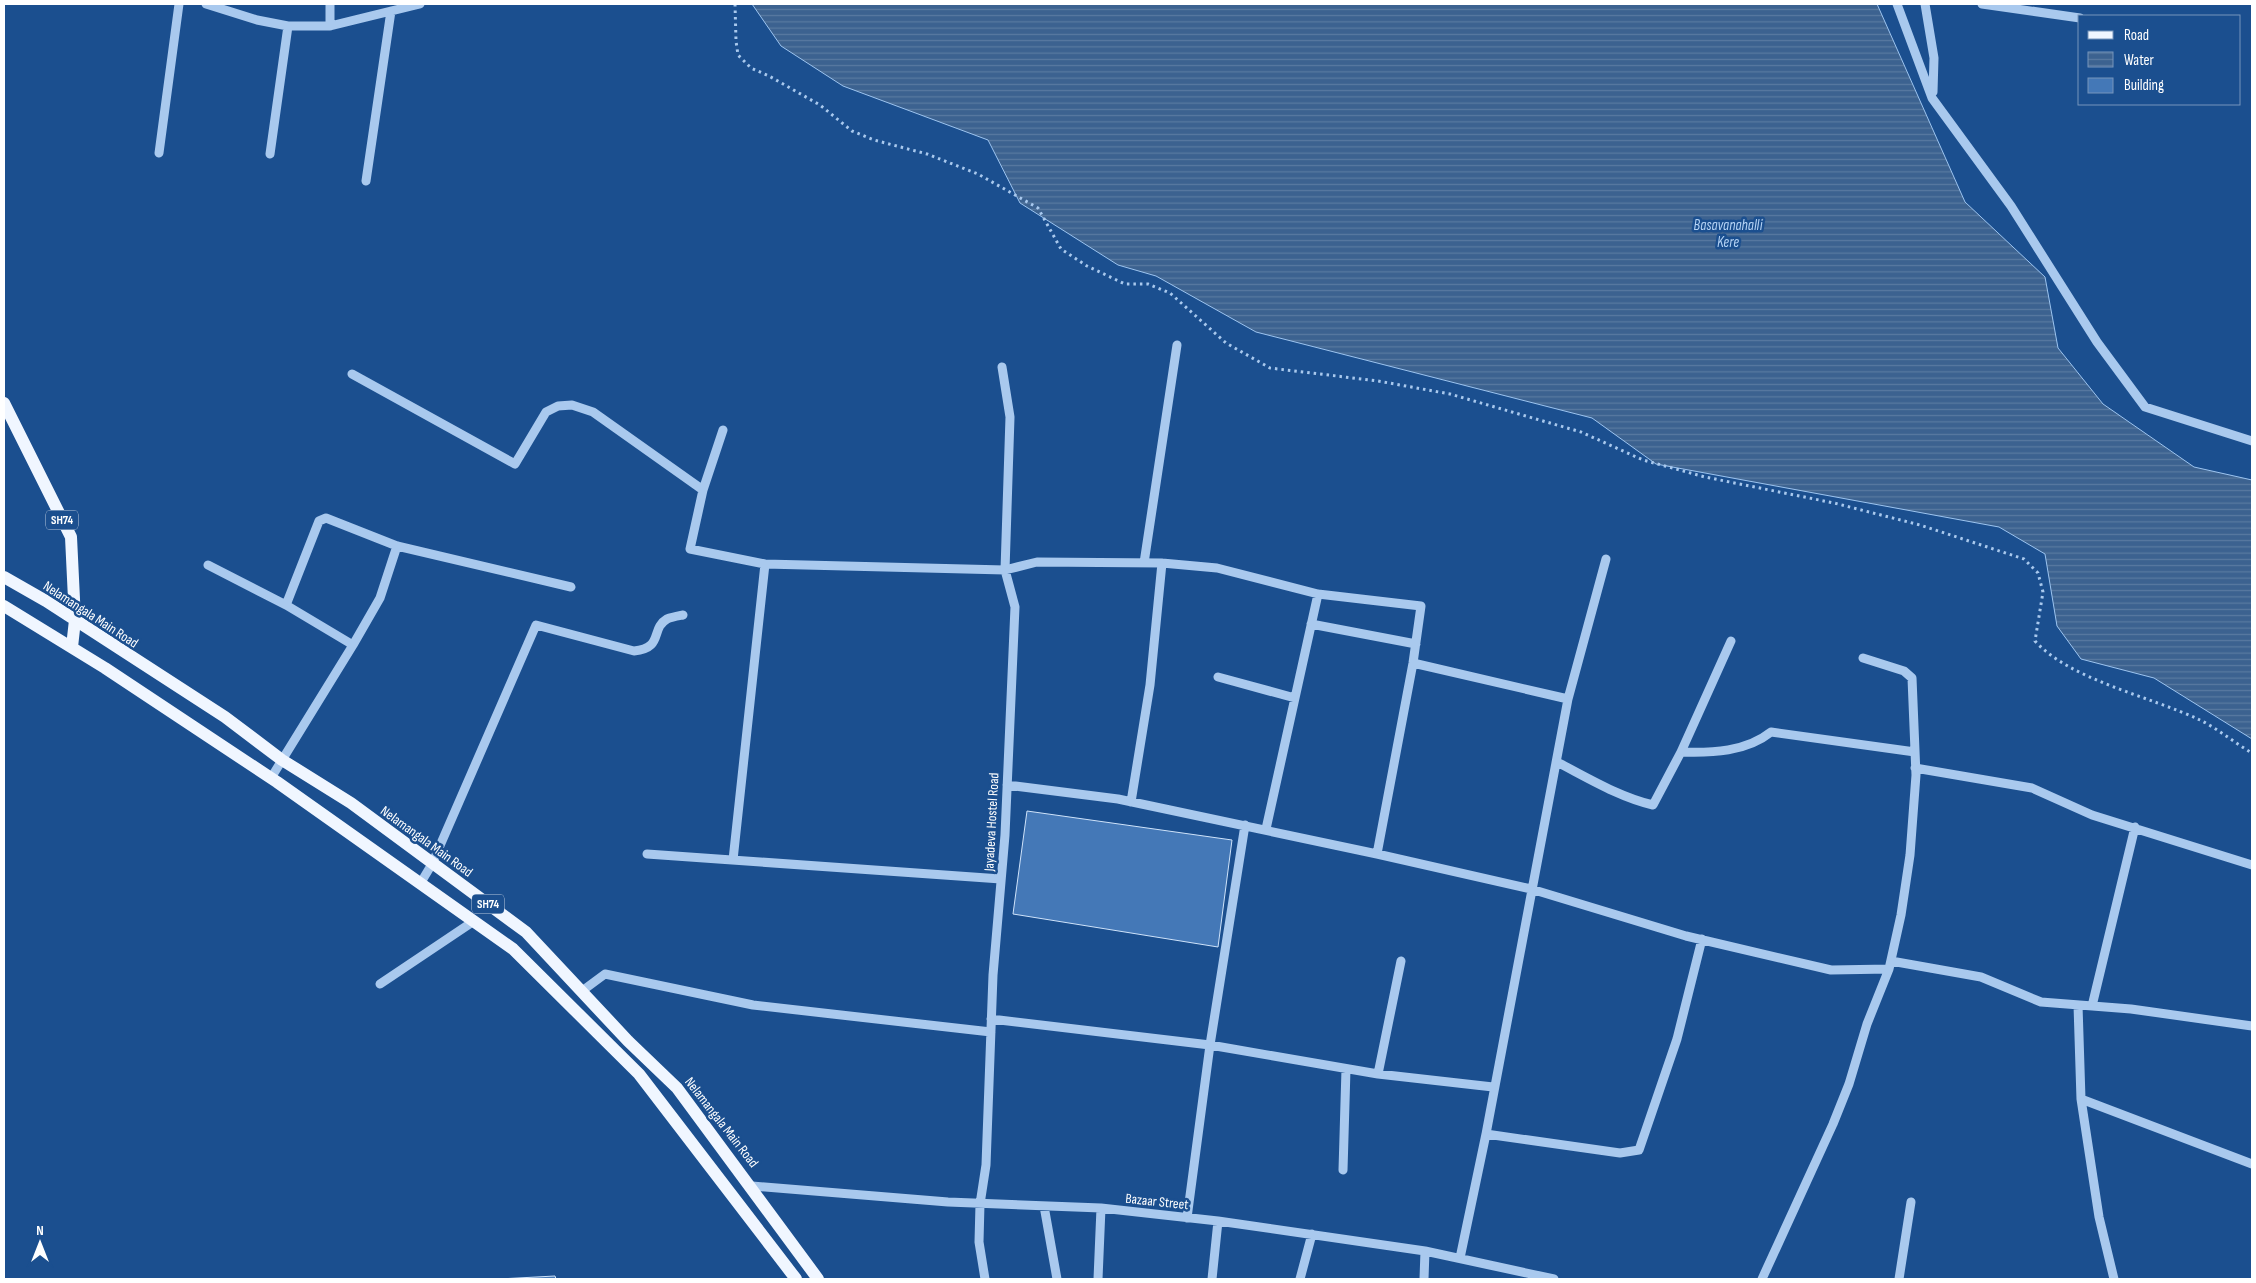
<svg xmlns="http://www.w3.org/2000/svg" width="2256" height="1283" viewBox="0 0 2256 1283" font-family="'Sofia Sans Condensed',sans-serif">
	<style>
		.water { fill: url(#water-rules); stroke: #9cc4f0 }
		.building { fill: #4478b7; stroke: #cfe3fa }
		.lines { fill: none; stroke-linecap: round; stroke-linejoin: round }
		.path { stroke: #a9c9ee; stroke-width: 3; stroke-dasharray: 2.5 4; stroke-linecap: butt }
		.minor { stroke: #a9c9ee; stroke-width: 9 }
		.major { stroke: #f0f6ff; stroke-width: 12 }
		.labels { text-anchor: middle; stroke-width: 5; stroke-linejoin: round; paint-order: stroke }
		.shield { fill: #1b4f8f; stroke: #bbcadd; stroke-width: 1 }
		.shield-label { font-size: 12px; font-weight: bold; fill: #fff }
		.street-label { font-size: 14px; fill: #fff; stroke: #1b4f8f }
		.water-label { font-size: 15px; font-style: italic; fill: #b5d3f5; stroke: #1b4f8f }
	</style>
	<defs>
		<pattern id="water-rules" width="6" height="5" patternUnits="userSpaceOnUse" patternTransform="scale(1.25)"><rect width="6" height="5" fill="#3c6290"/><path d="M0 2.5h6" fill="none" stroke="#597aa1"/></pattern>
	</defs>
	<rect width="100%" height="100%" fill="#1b4f8f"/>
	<path class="water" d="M752,4H1877L1965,202L2045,277L2058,348L2103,404L2194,467L2252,480V739L2154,678L2081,659L2057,626L2045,554L1999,527L1656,464L1592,418L1256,332L1156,276L1118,265L1020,203L988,140L843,86L781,46Z"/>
	<path class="building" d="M1027,811L1232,840L1218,947L1013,914Z
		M555,1276L556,1279H499Z"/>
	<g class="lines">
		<path class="path" d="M735,4L736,41L738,55L751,68L769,76L820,105L852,131L874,140L927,154L978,174L1015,195L1038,208L1061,249L1087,266L1125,284H1148L1170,293L1226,343L1270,368L1378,381L1450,394L1581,432L1643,460L1705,477L1834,503L1920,525L2024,559L2038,573L2043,592L2035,641C2070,680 2152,697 2200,720C2218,729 2235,743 2252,753"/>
		<path class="minor" d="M206,4L257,20L288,26H330
			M330,4V26L420,4
			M1897,4L1932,98L2011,206L2097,342L2145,407L2252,441
			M1925,4L1934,58L1933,92
			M1982,4L2080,18
			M159,153L179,4
			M270,154L288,26
			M366,181L391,11
			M352,374L515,464L546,412L558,406L572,405L593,412L703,490
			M723,430L703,490L690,549L765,564L1005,570L1037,562L1162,563L1217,568L1318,594L1421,606L1413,663L1377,854
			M1606,559L1568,699L1486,1134L1620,1153L1639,1150L1677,1039L1702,939
			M1144,563L1177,345
			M208,565L286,605
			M1311,624L1416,644
			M353,645L286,605L319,521L326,518L397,546L571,587
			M1413,663L1568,699
			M1218,677L1295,698
			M1681,752L1731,641
			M1557,762C1588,778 1619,797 1653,805L1681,752C1712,753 1746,752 1771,732L1915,752
			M1915,768L2032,788L2092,815L2252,865
			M271,778L353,645L380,598L397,546
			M1007,785L1118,799L1377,854L1531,889L1686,936L1831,970L1889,969
			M1131,802L1150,685L1162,563
			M1266,829L1318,594
			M647,854L1001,879
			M733,860L765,564
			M420,884L432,864L536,625L634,651C664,648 650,629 667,619C672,617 678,616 683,615
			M1891,961L1981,977L2041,1002L2131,1009L2252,1026
			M380,984L474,921
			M582,991L605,974L753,1005L991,1032
			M2078,1005L2081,1099L2099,1217L2114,1279
			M2092,1006L2135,827
			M991,1019L1210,1045L1378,1074L1493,1087
			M1378,1074L1401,961
			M2081,1099L2252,1164
			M1343,1170L1346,1069
			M752,1186L948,1202L1101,1208L1218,1221L1425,1251L1554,1279
			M1044,1206L1057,1279
			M1187,1218L1210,1045L1245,825
			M1460,1258L1486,1134
			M985,1279L979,1242L980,1204L986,1165L993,975L1005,835L1015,607L1005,570L1010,417L1002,367
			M1098,1279L1101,1208
			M1212,1279L1218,1221
			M1300,1279L1312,1234
			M1424,1279L1425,1251
			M1762,1279L1833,1124L1849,1084L1867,1024L1889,969L1901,915L1910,855L1916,775L1912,678L1904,671L1863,658
			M1899,1279L1911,1202"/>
		<path class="major" d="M4,403L71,537L75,620L72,647
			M4,577L46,601L225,717L282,760L351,803L526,932L628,1041L677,1088L818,1279
			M4,606L105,668L277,782L513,949L639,1074L796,1279"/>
	</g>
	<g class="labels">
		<g class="shield">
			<rect x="46" y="510.5" width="32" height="19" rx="4"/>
			<rect x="472" y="894.5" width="32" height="19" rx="4"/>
		</g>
		<g class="shield-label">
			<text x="62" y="524">SH74</text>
			<text x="488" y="908">SH74</text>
		</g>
		<g class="street-label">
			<text transform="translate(91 614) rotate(33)" y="5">Nelamangala Main Road</text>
			<text transform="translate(991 822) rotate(-87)" y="5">Jayadeva Hostel Road</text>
			<text transform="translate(427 841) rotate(36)" y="5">Nelamangala Main Road</text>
			<text transform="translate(722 1122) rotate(52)" y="5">Nelamangala Main Road</text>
			<text transform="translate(1157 1201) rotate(6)" y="5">Bazaar Street</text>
		</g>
		<g class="water-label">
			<text x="1728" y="230">Basavanahalli<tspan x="1728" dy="17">Kere</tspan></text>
		</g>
	</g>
	<rect width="2256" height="1283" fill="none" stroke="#ffffff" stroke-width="10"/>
	<rect x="2078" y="15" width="162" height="90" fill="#1b4f8f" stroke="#7695bc"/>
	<rect x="2088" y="31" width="25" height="8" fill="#f0f6ff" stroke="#7695bc"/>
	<text x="2124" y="40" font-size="15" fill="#ffffff">Road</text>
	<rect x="2088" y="52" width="25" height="15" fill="url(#water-rules)" stroke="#7695bc"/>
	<text x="2124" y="65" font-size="15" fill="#ffffff">Water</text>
	<rect x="2088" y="78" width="25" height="15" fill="#4478b7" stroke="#7695bc"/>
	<text x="2124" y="90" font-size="15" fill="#ffffff">Building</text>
	<g transform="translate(40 1243)" stroke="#1b4f8f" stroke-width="4" paint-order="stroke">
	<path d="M0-4L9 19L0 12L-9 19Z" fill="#ffffff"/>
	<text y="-8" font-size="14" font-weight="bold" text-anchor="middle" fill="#ffffff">N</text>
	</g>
</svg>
